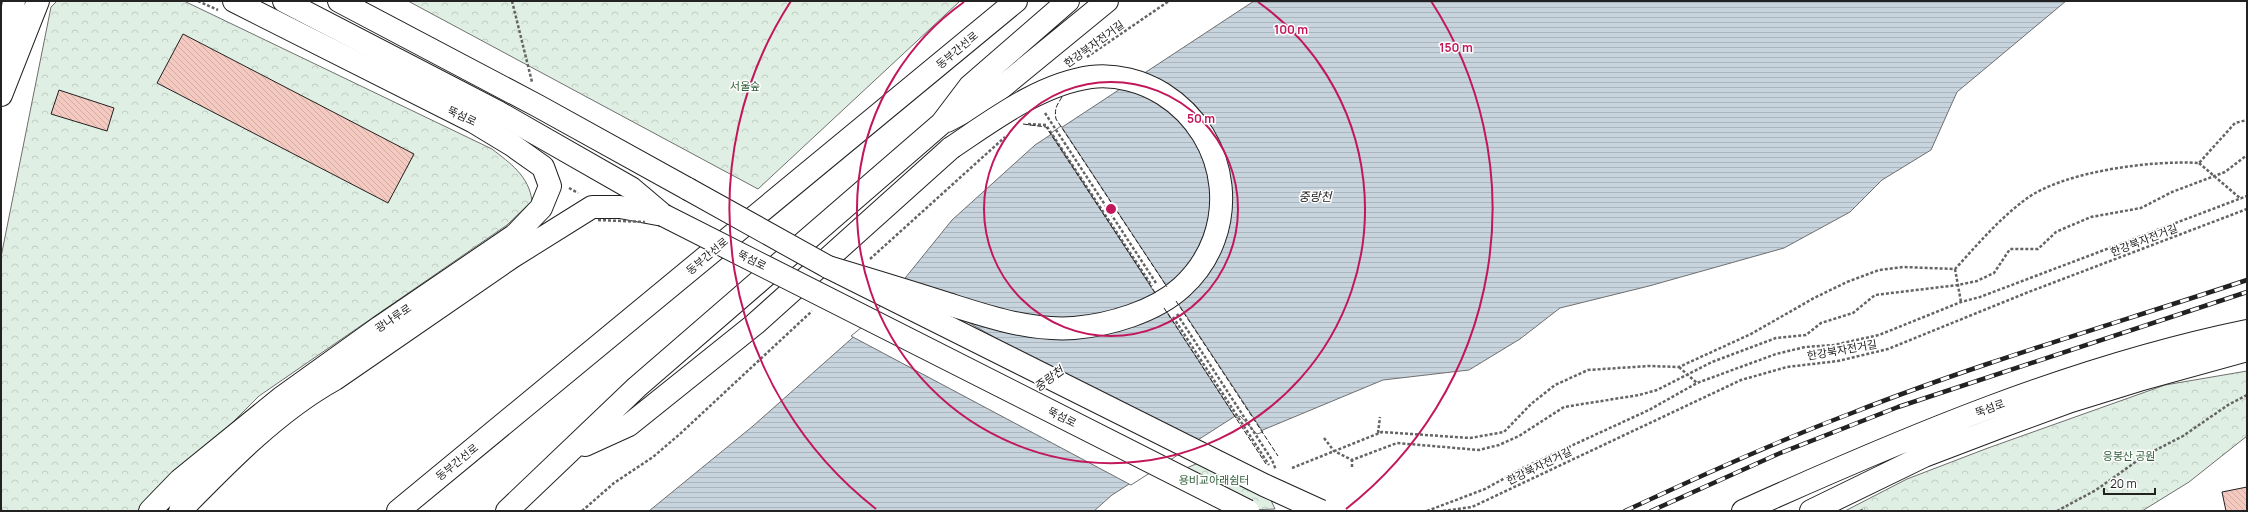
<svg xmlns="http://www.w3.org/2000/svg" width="2248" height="512" viewBox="0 0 2248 512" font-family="Manrope,'Noto Sans KR',sans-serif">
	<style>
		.park { fill: url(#park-crowns); stroke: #6f6f6f }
		.water { fill: url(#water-rules); stroke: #6f6f6f }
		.pier { fill: #fff; stroke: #6f6f6f }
		.building { fill: url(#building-back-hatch); stroke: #222 }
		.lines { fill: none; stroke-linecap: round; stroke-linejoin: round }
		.major-casing { stroke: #222; stroke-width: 24 }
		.highway-casing { stroke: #222; stroke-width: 24 }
		.path { stroke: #646464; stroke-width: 2.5; stroke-dasharray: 3 2; stroke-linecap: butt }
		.major { stroke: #fff; stroke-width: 22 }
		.highway { stroke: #fff; stroke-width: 22 }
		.rail-casing { stroke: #222; stroke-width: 4.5 }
		.rail { stroke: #fff; stroke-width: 3; stroke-dasharray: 9; stroke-linecap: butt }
		.major-bridge-casing { stroke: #222; stroke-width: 24; stroke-linecap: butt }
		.highway-bridge-casing { stroke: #222; stroke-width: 24; stroke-linecap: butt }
		.path-bridge { stroke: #646464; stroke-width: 2.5; stroke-dasharray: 3 2; stroke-linecap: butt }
		.major-bridge { stroke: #fff; stroke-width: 22 }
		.highway-bridge { stroke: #fff; stroke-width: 22 }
		.fence { stroke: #222; stroke-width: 1; stroke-dasharray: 5 2; stroke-linecap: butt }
		.ring { fill: none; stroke: #c2185b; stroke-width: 2 }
		.labels { text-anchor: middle; stroke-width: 3; stroke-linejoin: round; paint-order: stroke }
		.street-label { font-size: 11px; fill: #222; stroke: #fff }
		.park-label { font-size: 11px; fill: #2f5e38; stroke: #fff }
		.water-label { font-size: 12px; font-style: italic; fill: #222; stroke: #fff }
		.centre { fill: #c2185b; stroke: #fff; stroke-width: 2 }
		.ring-label { font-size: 12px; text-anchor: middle; font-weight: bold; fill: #c2185b; stroke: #fff; stroke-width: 3; stroke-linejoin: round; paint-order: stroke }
	</style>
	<defs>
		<pattern id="park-crowns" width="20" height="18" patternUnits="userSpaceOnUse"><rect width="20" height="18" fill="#e0efe3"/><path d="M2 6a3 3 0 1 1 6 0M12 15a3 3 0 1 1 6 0" fill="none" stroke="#c0cdc2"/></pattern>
		<pattern id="water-rules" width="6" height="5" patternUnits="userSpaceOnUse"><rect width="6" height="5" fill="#c7d3dd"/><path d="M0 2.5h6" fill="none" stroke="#abb5bd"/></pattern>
		<pattern id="building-back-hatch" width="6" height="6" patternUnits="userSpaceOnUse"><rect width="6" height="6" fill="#f3c9c0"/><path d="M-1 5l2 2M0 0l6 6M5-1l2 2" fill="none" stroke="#d0aca5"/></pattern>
	</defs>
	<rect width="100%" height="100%" fill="#fff"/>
	<path class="park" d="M57,1H184L492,149C510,163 529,176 532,201L507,225L259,396L144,511H1V257L51,7Z
		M408,1H960L758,189Z
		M2247,371V436L2189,482L2142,511H1845L1907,479L1988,448L2165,385Z
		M1217,455L1269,496L1275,509L1226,511L1163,478Z"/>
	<path class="water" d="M1254,1H2066L1957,92L1931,150L1882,180L1850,212L1784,248L1649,286L1560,308L1520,339L1469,370L1383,380L1258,432L1240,413L1112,495L1094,511H649L753,426L868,324L952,220L1035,145Z"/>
	<path class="pier" d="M1061,126L1263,432L1257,434L1240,416L1236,418L1051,133Z
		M899,282L1004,343L1195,444L1131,485L851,336L867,323Z"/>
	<path class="building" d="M183,34L414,154L388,203L157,83Z
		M59,90L114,108L107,131L51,114Z
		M2247,487V511H2226L2222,492Z"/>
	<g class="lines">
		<g class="major-casing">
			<path id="major" d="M234,1L474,122L487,127
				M339,1L538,106L688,189
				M4,61L14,1
				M1,95L38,1
				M150,511L180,480L281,398L380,327L515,235L541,208L550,186L543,167L512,145L474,122
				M180,511C226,464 277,411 335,379L512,257L592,207H620L663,215
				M1743,511C1905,438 2072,367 2247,331
				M1811,511L1924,456L2000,427L2071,401L2139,380L2247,350"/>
		</g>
		<g class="highway-casing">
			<path id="highway" d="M284,1L498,112L631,188L663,215
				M947,121L985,101L1107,1
				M585,445L629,425L755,324L951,148
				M398,511L1016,1
				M507,511L637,387L942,123L970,86L1068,1"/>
		</g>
		<path class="path" d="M198,1L218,10
			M512,1L532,82
			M1087,57L1169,1
			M1045,113L1156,283
			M1028,124L1046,125L1152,286
			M2199,163L2241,199
			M569,188L578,193
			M870,259L1005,137
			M1955,269L1961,302
			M1177,314L1272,460L1276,470
			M1173,317L1269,465
			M1679,367L1697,383
			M1378,433L1380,417
			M1324,438L1334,451L1352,460L1397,443L1479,450L1499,445L1519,436L1564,407L1639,395L1657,390L1712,362L1776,338L1806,335L1821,323L1853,313L1875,295L1958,285L1977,281L1994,273L2010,249H2038L2056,232L2065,228L2091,217L2141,208L2172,192L2225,172L2247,155
			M1352,467V460
			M1292,468L1382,432L1470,438L1504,432L1531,404L1555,385L1588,370L1649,366L1679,367L1751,334L1814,298L1847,282L1879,270L1903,267L1955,269C1978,244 1999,219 2026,199C2064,171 2154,160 2199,163L2235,123L2247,120
			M582,511L614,483L653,457L681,433L812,311
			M1427,511L1485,489L1523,468L1649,410L1697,383L1776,354L1805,347L1834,345L1879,335L1961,302L1980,297L2247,196
			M1443,511L1472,507L1741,380L1787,367L1838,361L1888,349L2026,293L2247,209
			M1860,511L1865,509
			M2057,511L2096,490L2144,456L2183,436L2228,405L2247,395"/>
		<use href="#major" class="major"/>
		<use href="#highway" class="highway"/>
		<g class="rail-casing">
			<path id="rail" d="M1625,511C1700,476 1775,442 1852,413C1981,362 2115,324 2247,280
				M1651,511L1778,454L1898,407L2247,292"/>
		</g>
		<use href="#rail" class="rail"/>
		<g class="major-bridge-casing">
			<path id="major-bridge" d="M688,189L828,267L1264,485L1321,511
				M663,215L1248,511"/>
		</g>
		<g class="highway-bridge-casing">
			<path id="highway-bridge" d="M828,267C868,279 908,291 948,304C989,317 1030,331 1074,328C1109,325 1155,312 1182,287C1242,232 1231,137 1163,94C1142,81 1116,74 1091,77C1040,84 993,120 951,148"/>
		</g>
		<path class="path-bridge" d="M598,220L645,222"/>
		<use href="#major-bridge" class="major-bridge"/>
		<use href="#highway-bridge" class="highway-bridge"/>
		<path class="fence" d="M1062,97C1057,105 1054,109 1056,119L1167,287
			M1023,124L1046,127L1156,294
			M1176,301L1278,456
			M1164,308L1266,464"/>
	</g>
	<g class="ring">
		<circle cx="1111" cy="209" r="127"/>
		<path d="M1258 2A254 254 0 1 1 964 2"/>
		<path d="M876 509A381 381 0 0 1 791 1M1431 1A381 381 0 0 1 1346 509"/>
	</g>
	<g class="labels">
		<g class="street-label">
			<text transform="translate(1094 44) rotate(-36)" y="4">한강북자전거길</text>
			<text transform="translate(957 50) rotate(-40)" y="4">동부간선로</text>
			<text transform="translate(462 116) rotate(25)" y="4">뚝섬로</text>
			<text transform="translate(2144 240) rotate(-21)" y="4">한강북자전거길</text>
			<text transform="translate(707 256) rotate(-40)" y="4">동부간선로</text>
			<text transform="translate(752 260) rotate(27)" y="4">뚝섬로</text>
			<text transform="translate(393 318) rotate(-34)" y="4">광나루로</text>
			<text transform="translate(1842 350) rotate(-10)" y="4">한강북자전거길</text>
			<text transform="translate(1990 408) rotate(-20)" y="4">뚝섬로</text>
			<text transform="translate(1062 417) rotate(27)" y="4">뚝섬로</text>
			<text transform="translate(457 462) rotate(-39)" y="4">동부간선로</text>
			<text transform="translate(1539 466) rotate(-26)" y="4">한강북자전거길</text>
		</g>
		<g class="park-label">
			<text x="745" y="90">서울숲</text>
			<text x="2129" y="460">응봉산 공원</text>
			<text x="1214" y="484">용비교아래쉼터</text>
		</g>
		<g class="water-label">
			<text x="1315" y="201">중랑천</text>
			<text transform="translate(1049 379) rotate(-36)" y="4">중랑천</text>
		</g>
	</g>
	<circle cx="1111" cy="209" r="6" class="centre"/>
	<g class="ring-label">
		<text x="1291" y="34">100 m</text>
		<text x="1456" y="52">150 m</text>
		<text x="1201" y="123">50 m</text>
	</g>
	<rect width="2248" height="512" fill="none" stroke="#222222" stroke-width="4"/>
	<path d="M2104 488v6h51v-6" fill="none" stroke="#222222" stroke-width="2"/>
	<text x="2110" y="488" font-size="12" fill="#222222" stroke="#ffffff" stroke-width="3" paint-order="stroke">20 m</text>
</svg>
